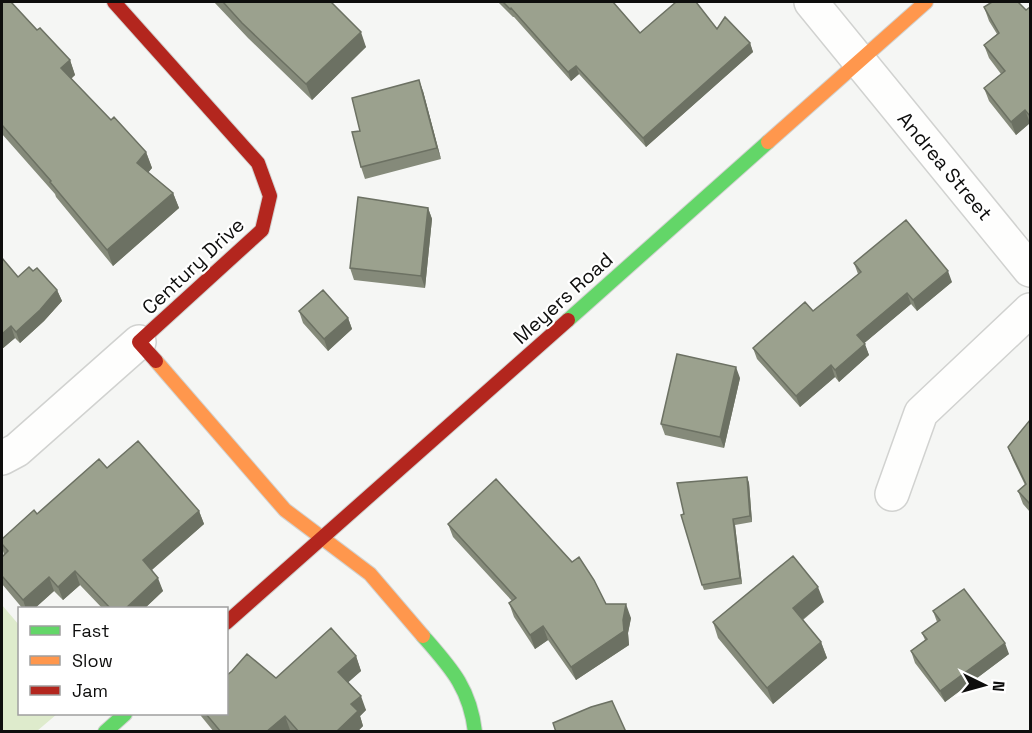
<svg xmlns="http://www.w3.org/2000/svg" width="1032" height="733" viewBox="0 0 1032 733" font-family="'Space Grotesk',sans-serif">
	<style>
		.green { fill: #deebcc }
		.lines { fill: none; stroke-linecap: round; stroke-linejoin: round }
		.street-casing { stroke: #d1d2d0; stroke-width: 36 }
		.fast-casing { stroke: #d1d2d0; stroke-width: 16 }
		.slow-casing { stroke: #d1d2d0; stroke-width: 16 }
		.jam-casing { stroke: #d1d2d0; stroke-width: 16 }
		.street { stroke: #fefefd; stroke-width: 33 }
		.fast { stroke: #63d668; stroke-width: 14 }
		.slow { stroke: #ff974d; stroke-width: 14 }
		.jam { stroke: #b3261e; stroke-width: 14 }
		.wall { fill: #858a7a }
		.shaded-wall { fill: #6c7163 }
		.building { fill: #9ba18e; stroke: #6c7163; stroke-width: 1.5 }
		.labels { text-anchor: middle; stroke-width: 4.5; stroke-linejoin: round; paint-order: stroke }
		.street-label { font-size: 20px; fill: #0e0e0d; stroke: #fff }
	</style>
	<rect width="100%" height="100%" fill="#f5f6f4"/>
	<path class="green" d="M2,605L19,625L20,714H57L37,731H2Z"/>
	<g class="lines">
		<g class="street-casing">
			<path id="street" d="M811,2L1030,270
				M2,458L17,450L139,342
				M892,494L921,413L1030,310"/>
		</g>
		<g class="fast-casing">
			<path id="fast" d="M568,320L768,142
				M423,636C451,668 470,688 475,732
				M105,732L125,714"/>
		</g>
		<g class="slow-casing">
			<path id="slow" d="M768,142L926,2
				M156,361L285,510L370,574L423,636"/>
		</g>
		<g class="jam-casing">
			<path id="jam" d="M114,2L258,163L270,196L262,230L139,342L156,361
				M226,623L568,320"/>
		</g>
		<use href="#street" class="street"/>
		<use href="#fast" class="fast"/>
		<use href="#slow" class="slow"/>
		<use href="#jam" class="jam"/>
	</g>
	<path class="wall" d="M2,2L37,30L70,60L75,75L71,79L111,120L146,152L152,168L148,172L173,193L179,208L113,266L56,197L55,194L2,134Z
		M214,2H331L366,47L312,100L248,38Z
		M498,2H613L640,33L717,29L750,43L753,52L646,147L579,74L571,81L514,17H513Z
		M984,7L1026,10L1030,7V123L1016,135L989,101L984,88L1001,74L989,58L984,45L997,34L989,21Z
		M423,91L441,159L365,179L361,167L360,131Z
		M428,208L432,219L425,288L354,280L350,268Z
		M2,258L18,277L33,271L57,290L62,301L44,321L20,343L15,338L2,349Z
		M854,263L952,282L917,311L911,304L864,343L869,355L839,382L835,377L800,407L757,359L753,348L813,311L858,274Z
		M299,311L348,318L352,329L328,351L303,323Z
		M740,378L724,448L665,435L661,424Z
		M1030,420V512L1023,504L1018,491L1025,485L1013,460L1008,447Z
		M107,468L199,511L204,524L152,570L163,591L144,609H103L80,585L63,600L54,591L34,609H23L2,584V557L4,555L2,547V539L37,514Z
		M747,477L749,483L752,522L735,525L742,584L704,590L702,585Z
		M448,524L631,618L628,633L629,645L576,680L548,640L535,649L514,617L509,603L512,601L453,537Z
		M824,602L803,620L821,642L827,658L773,704L718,638L713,622Z
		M933,611L1009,654L945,702L915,663L911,651L925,640L922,633L937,622Z
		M356,656L361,671L348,682L366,710L360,716L363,726L357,732H292L290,730L289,732H214L201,716L200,714H226L276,678Z"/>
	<path class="shaded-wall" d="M361,32L366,47L312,100L306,84Z
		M750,43L753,52L646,147L643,138Z
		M70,60L75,75L66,83L61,68Z
		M576,66L579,74L571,81L568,72Z
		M419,80L423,91L441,159L437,148Z
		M1025,110L1030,123L1016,135L1011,122Z
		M146,152L152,168L143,179L137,163Z
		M173,193L179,208L113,266L107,250Z
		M428,208L432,219L425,288L421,276Z
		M948,271L952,282L917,311L913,300Z
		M57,290L62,301L44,321L20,343L16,332Z
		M907,293L911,304L861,346L857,335Z
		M348,318L352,329L328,351L324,339Z
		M11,326L15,338L2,349V334Z
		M865,344L869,355L839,382L835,370Z
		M831,365L835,377L800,407L796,396Z
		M736,367L740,378L724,448L720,437Z
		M747,477L749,483L752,522L750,516Z
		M199,511L204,524L148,573L143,560Z
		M733,519L735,525L742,584L740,578Z
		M75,571L80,585L63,600L58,587Z
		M49,577L54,591L34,609H26L23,600Z
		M158,578L163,591L144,609H125Z
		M818,587L824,602L798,623L793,608Z
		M626,604L631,618L628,633L629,645L576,680L571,667Z
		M543,626L548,640L535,649L530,635Z
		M821,642L827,658L773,704L767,688Z
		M1005,643L1009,654L945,702L940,691Z
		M356,656L361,671L343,687L338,672Z
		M361,696L366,710L360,716L363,726L357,732H336L351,704Z
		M285,716L290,730L289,732H266Z"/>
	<path class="building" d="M2,2H11L37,30L40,28L70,60L61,68L111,120L114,117L146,152L137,163L173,193L107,250L50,182L51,181L2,125Z
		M223,2H331L361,32L306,84L242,23Z
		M503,2H613L640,33L676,2H696L717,29L725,17L750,43L643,138L576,66L568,72L511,8L510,9Z
		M992,2H1018L1026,10L1030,7V116L1025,110L1011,122L984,88L1005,71L984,45L999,33L984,7Z
		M419,80L437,148L361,167L352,132L360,131L352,98Z
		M358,197L428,208L421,276L350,268Z
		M906,220L948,271L913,300L907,293L857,335L865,344L835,370L831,365L796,396L753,348L805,302L813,311L861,272L854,263Z
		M2,258L18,277L29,267L33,271L37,268L57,290L40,310L16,332L11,326L2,334Z
		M323,290L348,318L324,339L299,311Z
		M677,354L736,367L720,437L661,424Z
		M1030,420V504L1018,491L1026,484L1008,447Z
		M138,441L199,511L143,560L158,578L125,609H111L75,571L58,587L49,577L23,600L2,576V557L8,551L2,544V539L34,510L37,514L99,459L107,468Z
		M747,477L750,516L733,519L740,578L702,585L681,515L684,514L677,483Z
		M496,479L572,562L579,557L594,580L606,604H626L623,620L624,631L571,667L543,626L530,635L509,603L516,598L448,524Z
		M793,556L818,587L793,608L821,642L767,688L713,622Z
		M964,589L1005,643L940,691L911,651L927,639L922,633L940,620L933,611Z
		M331,628L356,656L338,672L361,696L351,704L358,711L336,732H299L285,716L266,732H221L206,714H226V676L232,671L247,654L276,678Z
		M612,701L626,732H556L553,723L591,707Z"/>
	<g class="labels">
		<g class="street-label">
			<text transform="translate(945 166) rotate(50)" y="7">Andrea Street</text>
			<text transform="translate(193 266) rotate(-43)" y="7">Century Drive</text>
			<text transform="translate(563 298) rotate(-42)" y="7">Meyers Road</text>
		</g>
	</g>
	<rect width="1032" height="733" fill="none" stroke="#0e0e0d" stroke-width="6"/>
	<rect x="18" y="607" width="210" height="108" fill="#ffffff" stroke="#9f9f9e" stroke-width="1.5"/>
	<rect x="30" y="626" width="30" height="9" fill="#63d668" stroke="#9f9f9e" stroke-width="1.5"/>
	<text x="72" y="637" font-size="18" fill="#0e0e0d">Fast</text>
	<rect x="30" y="656" width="30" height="9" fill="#ff974d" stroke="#9f9f9e" stroke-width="1.5"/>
	<text x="72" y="667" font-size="18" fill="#0e0e0d">Slow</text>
	<rect x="30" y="686" width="30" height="9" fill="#b3261e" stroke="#9f9f9e" stroke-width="1.5"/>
	<text x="72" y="697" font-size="18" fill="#0e0e0d">Jam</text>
	<g transform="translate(984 685) rotate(95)" stroke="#ffffff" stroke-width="4.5" paint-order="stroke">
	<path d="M0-4.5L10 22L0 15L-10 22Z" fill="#0e0e0d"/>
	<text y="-9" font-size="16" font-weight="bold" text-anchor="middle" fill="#0e0e0d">N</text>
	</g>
</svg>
